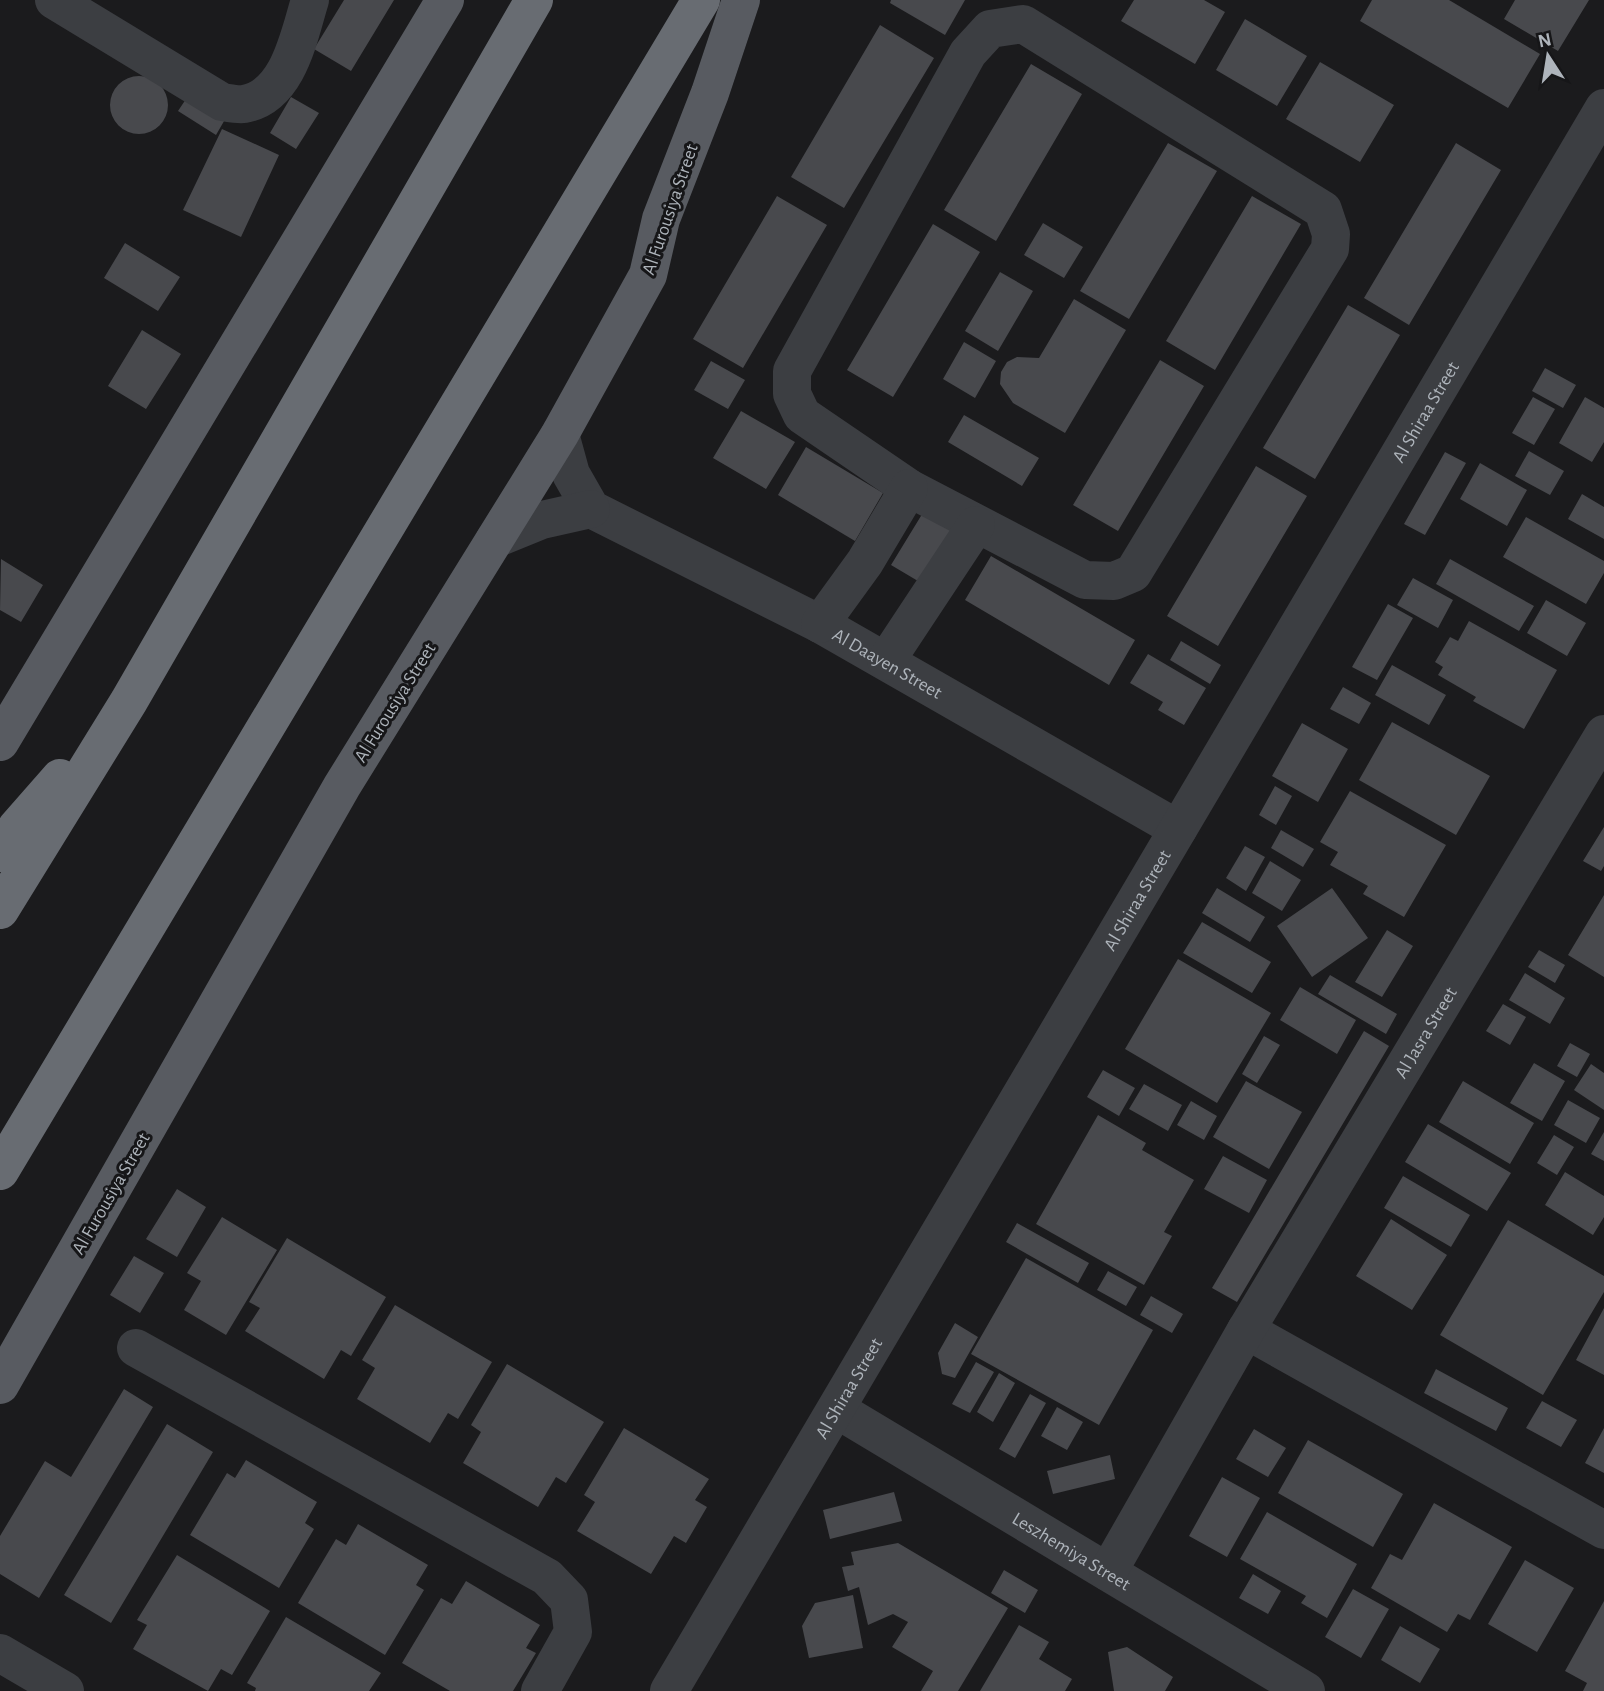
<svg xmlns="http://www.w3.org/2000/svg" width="1604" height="1691" viewBox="0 0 1604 1691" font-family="'Alegreya Sans',sans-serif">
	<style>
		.building { fill: #48494d }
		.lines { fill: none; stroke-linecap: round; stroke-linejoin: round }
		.minor { stroke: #3c3e42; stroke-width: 38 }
		.major { stroke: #585b61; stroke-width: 38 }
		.highway { stroke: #686c72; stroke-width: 38 }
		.labels { text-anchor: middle; stroke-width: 6; stroke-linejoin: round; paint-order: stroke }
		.street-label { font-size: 19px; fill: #aeb4bb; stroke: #161618 }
	</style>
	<rect width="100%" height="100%" fill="#1b1b1d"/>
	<path class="building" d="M344,0H394L351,71L314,49Z
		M891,0H965L945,35L890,3Z
		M1134,0H1204L1225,12L1195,64L1121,21Z
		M1372,0H1449L1540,54L1508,108L1360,21Z
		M1515,0H1589L1558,51L1504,19Z
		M1245,19L1307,56L1277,106L1216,70Z
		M880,25L934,58L844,208L791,177Z
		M1320,62L1394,105L1360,162L1286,119Z
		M1031,64L1082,94L996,241L944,210Z
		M110 105a29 29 0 1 1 58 0a29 29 0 1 1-58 0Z
		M190,93L227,116L216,135L178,111Z
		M291,97L319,113L296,149L270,133Z
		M222,129L279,155L241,237L183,210Z
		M1168,143L1217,171L1129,319L1080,291Z
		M1456,143L1501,170L1409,325L1364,298Z
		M777,196L827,225L743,368L693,339Z
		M1252,196L1301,224L1215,370L1166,341Z
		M1043,223L1083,247L1064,278L1024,255Z
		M933,224L980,252L893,397L847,370Z
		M125,243L180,277L158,311L104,278Z
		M1000,272L1033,291L998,351L965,331Z
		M1074,299L1126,330L1065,433L1013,403L1000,384L1001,372L1007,362L1017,357L1039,358Z
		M1348,305L1400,335L1315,479L1263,448Z
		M142,330L181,354L146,409L108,386Z
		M964,342L996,361L975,398L943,379Z
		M1160,360L1204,386L1118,531L1073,505Z
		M711,361L745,380L728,409L694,390Z
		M1545,368L1576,385L1563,408L1532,391Z
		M1533,397L1555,409L1534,445L1512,433Z
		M1585,397L1604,408V442L1592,462L1559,443Z
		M741,411L795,442L766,489L713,458Z
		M964,415L1039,458L1022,486L948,442Z
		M806,447L883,493L855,541L778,495Z
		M1529,451L1564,471L1550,495L1515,476Z
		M1445,452L1466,463L1425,535L1404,524Z
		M1480,463L1527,490L1507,526L1460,499Z
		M1256,466L1307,496L1218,646L1167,616Z
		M1582,494L1604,507V539L1568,519Z
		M924,511L956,529L923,584L891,565Z
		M1526,517L1604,561V573L1586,604L1503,557Z
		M991,556L1135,640L1109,685L965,600Z
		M1,559L43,585L21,622L0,610Z
		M1450,559L1534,606L1519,631L1436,584Z
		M1413,578L1453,600L1438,628L1397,605Z
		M1546,600L1586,623L1567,656L1527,633Z
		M1388,604L1413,618L1377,680L1352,667Z
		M1469,621L1557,670L1524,729L1473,701L1476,697L1438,675L1443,667L1435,662L1450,637L1458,641Z
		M1181,641L1221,665L1210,684L1170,660Z
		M1148,654L1206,688L1184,725L1158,710L1163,702L1130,683Z
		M1392,665L1446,695L1429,725L1375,695Z
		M1343,687L1371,703L1359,724L1330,709Z
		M1392,722L1490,776L1456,835L1359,780Z
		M1302,723L1348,749L1318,802L1272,776Z
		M1275,786L1292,796L1276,825L1259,815Z
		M1350,791L1446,845L1404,917L1363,894L1368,886L1330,865L1338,852L1320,842Z
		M1604,827V866L1601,871L1583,861Z
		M1281,830L1314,849L1303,867L1271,848Z
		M1245,846L1265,857L1246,891L1226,878Z
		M1270,861L1301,880L1282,911L1252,893Z
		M1217,888L1265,917L1250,942L1202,913Z
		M1332,888L1368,938L1312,977L1277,926Z
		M1604,895V977L1568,955Z
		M1202,922L1271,962L1252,993L1183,953Z
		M1387,930L1413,946L1382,997L1355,982Z
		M1539,950L1565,965L1555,983L1528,967Z
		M1178,959L1271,1013L1217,1103L1125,1049Z
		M1525,973L1565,998L1550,1024L1509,1000Z
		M1330,975L1397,1014L1386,1034L1318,994Z
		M1300,987L1356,1020L1337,1054L1280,1020Z
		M1503,1004L1526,1017L1510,1045L1486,1031Z
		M1364,1031L1389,1046L1237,1302L1212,1288Z
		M1264,1036L1280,1045L1257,1083L1242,1074Z
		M1570,1043L1590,1054L1577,1077L1557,1066Z
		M1534,1063L1565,1081L1542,1121L1510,1103Z
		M1591,1064L1604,1073V1110L1574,1090Z
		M1103,1070L1135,1088L1119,1116L1087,1097Z
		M1246,1081L1302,1112L1269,1169L1213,1137Z
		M1463,1081L1534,1123L1510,1164L1439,1122Z
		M1144,1084L1182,1105L1168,1131L1129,1109Z
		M1568,1100L1600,1118L1586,1143L1554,1125Z
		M1191,1101L1217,1116L1204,1140L1177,1125Z
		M1098,1115L1146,1143L1142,1150L1194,1180L1164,1232L1172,1236L1144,1285L1036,1224Z
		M1428,1124L1511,1173L1487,1211L1405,1162Z
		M1604,1132V1161L1591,1154Z
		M1554,1135L1574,1147L1557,1175L1537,1163Z
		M1223,1156L1267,1180L1249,1213L1204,1189Z
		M1565,1172L1604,1196V1217L1593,1235L1545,1205Z
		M1403,1176L1470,1215L1451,1247L1384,1208Z
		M177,1189L206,1207L177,1257L146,1239Z
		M222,1217L277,1250L226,1335L184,1310L201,1281L187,1273Z
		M1391,1219L1447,1255L1412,1310L1356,1276Z
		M1508,1220L1604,1276V1292L1543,1395L1440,1335Z
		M1017,1223L1089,1263L1078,1283L1006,1242Z
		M287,1238L386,1297L351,1356L341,1350L324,1379L245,1331L260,1308L249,1302Z
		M134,1256L164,1273L140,1313L110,1295Z
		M1026,1258L1153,1330L1099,1425L971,1354Z
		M1108,1271L1137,1287L1126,1306L1097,1290Z
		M1151,1296L1183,1314L1172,1333L1140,1315Z
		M395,1305L492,1362L458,1419L448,1413L430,1443L357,1399L375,1368L362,1360Z
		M1604,1308V1375L1576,1360Z
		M955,1323L978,1337L955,1378L942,1374L938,1353Z
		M976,1362L994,1372L970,1413L952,1404Z
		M507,1364L604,1422L566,1483L556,1477L538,1507L463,1463L481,1432L471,1425Z
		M1436,1369L1508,1408L1496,1431L1424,1393Z
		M999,1373L1015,1383L993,1422L977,1412Z
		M124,1389L153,1407L39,1598L0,1574V1536L45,1461L71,1477Z
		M1030,1394L1046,1403L1015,1458L999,1449Z
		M1542,1401L1577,1420L1561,1447L1526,1428Z
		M1057,1407L1083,1422L1067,1450L1041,1436Z
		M167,1424L213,1452L111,1623L64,1595Z
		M624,1428L709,1479L695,1500L707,1507L686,1543L674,1536L651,1574L577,1531L595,1502L584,1495Z
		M1604,1428V1473L1585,1463Z
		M1254,1429L1286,1448L1268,1477L1236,1459Z
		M1308,1440L1403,1494L1373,1547L1278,1493Z
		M1110,1455L1115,1479L1053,1494L1047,1471Z
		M246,1460L317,1502L305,1523L314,1529L279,1588L190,1535L227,1473L235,1478Z
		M1222,1477L1260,1498L1227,1557L1189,1536Z
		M894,1492L902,1521L830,1539L823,1510Z
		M1434,1503L1512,1547L1470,1620L1458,1614L1447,1632L1371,1588L1390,1554L1402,1560Z
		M1267,1512L1357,1564L1327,1618L1301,1603L1306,1596L1240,1559Z
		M358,1524L428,1565L416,1585L424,1590L385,1655L298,1603L336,1539L346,1545Z
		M898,1543L1008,1608L958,1691H921L933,1671L892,1647L908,1622L893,1614L868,1625L859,1587L848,1591L842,1567L854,1565L851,1552Z
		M177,1555L270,1611L232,1675L221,1669L208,1691L133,1649L147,1625L137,1620Z
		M1525,1560L1574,1588L1537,1652L1488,1624Z
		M1004,1570L1038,1590L1025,1613L991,1593Z
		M1253,1574L1281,1591L1268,1614L1239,1598Z
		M466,1581L540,1625L526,1648L536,1653L513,1691H450L402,1663L441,1598L452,1604Z
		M1353,1589L1389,1609L1361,1658L1325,1637Z
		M853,1595L863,1648L809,1658L802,1626L815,1603Z
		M1604,1601V1691H1583L1587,1683L1565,1671Z
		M286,1617L381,1673L369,1691H255L256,1688L247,1683Z
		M1019,1625L1049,1642L1039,1659L1072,1679L1065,1691H980Z
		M1400,1626L1440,1649L1420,1683L1381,1660Z
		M1127,1647L1173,1677L1165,1691H1114L1108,1652Z"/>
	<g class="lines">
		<g class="minor">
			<path d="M54,0L222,102C229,103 238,105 244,104C289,96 299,35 310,0"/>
			<path d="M1023,24L1323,210L1331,234L1330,249L1133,573L1114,581L1085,580L909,488L802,415L792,394V371L968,53L990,29Z"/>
			<path id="s1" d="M560,434L571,474L591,509L820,624L1178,829"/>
			<path d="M495,539L542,520L591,509"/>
			<path d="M820,624L865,562L909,488"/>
			<path d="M886,661L976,525"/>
			<path d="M1246,1330L1604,1530"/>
			<path d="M136,1348L547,1577L569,1600L573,1632L540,1691"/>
			<path id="s2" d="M836,1409L1306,1691"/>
			<path id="s3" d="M1108,1572L1246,1330L1604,734"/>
			<path d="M0,1653L65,1691"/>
			<path id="s4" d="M669,1691L1604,108"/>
		</g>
		<path class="major" d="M0,742L445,0
			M0,1385L342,786L560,434L648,275L661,219L710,93L741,0"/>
		<path class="highway" d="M0,853L17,827L60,778
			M0,910L129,701L534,0
			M0,1171L701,0"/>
	</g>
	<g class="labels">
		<g class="street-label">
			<text transform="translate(669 209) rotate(-71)" y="7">Al Furousiya Street</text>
			<text dy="7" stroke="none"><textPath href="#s4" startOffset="1486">Al Shiraa Street</textPath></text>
			<text dy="7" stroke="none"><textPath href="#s1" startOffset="416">Al Daayen Street</textPath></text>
			<text transform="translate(394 702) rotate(-58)" y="7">Al Furousiya Street</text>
			<text dy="7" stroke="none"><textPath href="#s4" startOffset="919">Al Shiraa Street</textPath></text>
			<text dy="7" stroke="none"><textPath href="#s3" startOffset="626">Al Jasra Street</textPath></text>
			<text transform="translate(110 1193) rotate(-60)" y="7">Al Furousiya Street</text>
			<text dy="7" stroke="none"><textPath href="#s4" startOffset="352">Al Shiraa Street</textPath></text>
			<text dy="7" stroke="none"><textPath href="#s2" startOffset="275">Leszhemiya Street</textPath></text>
		</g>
	</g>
	<g transform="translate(1548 56) rotate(348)" stroke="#161618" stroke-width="5" paint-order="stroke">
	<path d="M0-5L12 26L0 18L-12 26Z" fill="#aeb4bb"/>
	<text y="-10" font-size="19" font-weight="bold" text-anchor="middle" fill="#aeb4bb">N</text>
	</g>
</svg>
